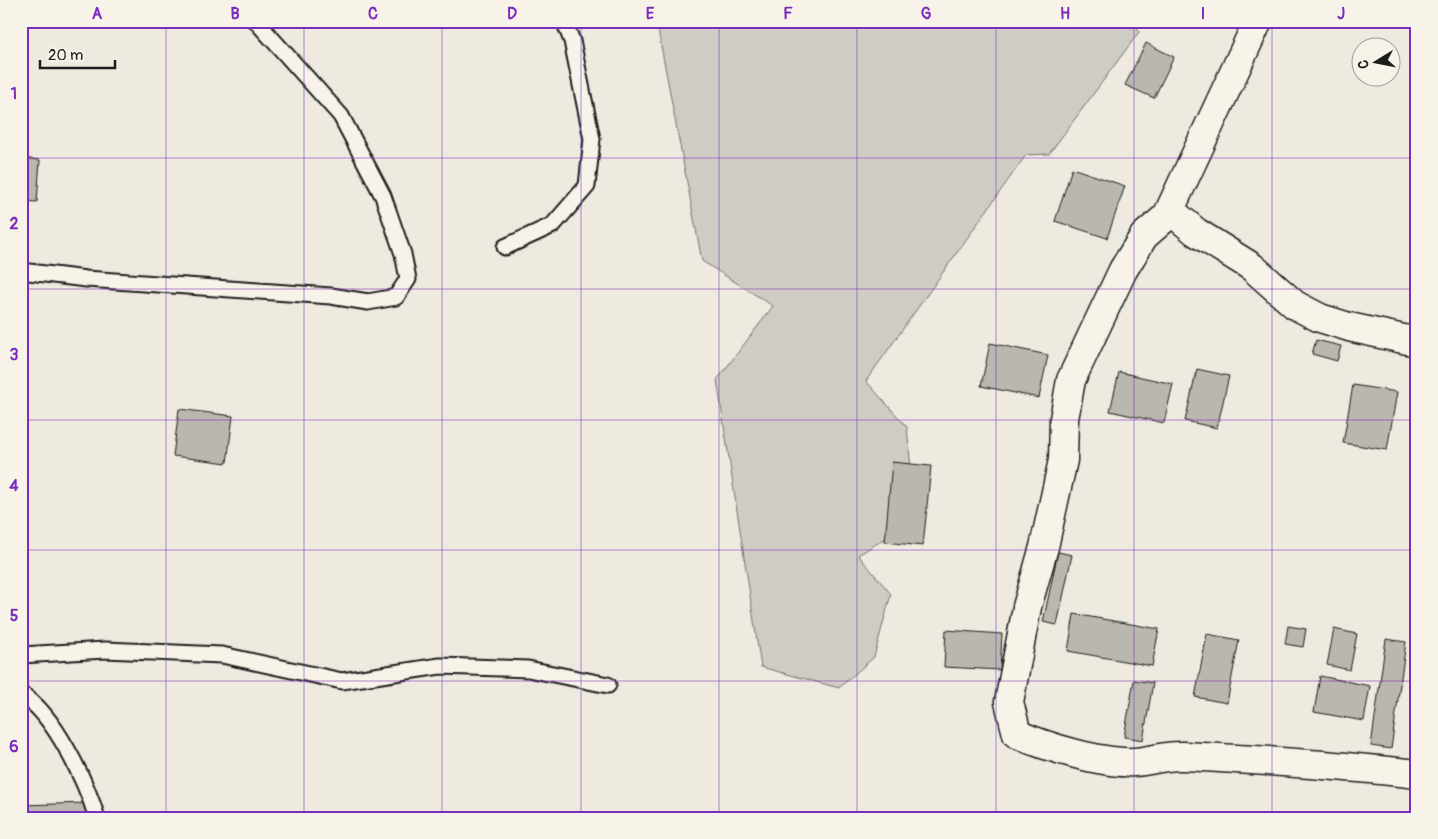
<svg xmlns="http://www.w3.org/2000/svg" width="1438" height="839" viewBox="0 0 1438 839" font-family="Pangolin,sans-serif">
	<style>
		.green { fill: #cfccc3; stroke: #767470 }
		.building { fill: #bab7af; stroke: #1c1c1c }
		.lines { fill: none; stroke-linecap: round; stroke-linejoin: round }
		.service-casing { stroke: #1c1c1c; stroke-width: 19 }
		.minor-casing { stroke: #1c1c1c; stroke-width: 31 }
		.service { stroke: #f7f3e8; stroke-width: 15 }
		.minor { stroke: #f7f3e8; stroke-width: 28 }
		.grid { fill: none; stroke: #7b2cbf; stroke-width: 1; stroke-opacity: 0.55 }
		.neatline { fill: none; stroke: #7b2cbf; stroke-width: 2 }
		.grid-label { font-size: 16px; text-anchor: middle; font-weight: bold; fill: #7b2cbf }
	</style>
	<rect width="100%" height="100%" fill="#eeeae0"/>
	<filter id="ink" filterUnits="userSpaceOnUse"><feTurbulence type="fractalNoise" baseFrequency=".02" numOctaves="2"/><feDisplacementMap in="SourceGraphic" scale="10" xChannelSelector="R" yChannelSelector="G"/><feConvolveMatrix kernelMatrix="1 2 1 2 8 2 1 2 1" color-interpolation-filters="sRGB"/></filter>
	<g filter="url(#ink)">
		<path class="green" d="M647,21H1134L1139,32L1049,154L1026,155L866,381L907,427L916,520L858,555L891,594L874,657L839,688L761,667L717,380L773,306L702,261L658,30Z"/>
		<path class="building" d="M1146,43L1174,57L1154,98L1125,85Z
			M21,158L40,160L37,202L21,201Z
			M1072,168L1125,186L1107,238L1055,221Z
			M1316,340L1341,346L1337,361L1312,354Z
			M990,343L1048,355L1039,398L981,386Z
			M1197,369L1229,376L1217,428L1185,421Z
			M1119,372L1173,384L1164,423L1110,411Z
			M1353,385L1397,392L1387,450L1343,443Z
			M179,409L233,416L227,463L173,456Z
			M892,462L931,466L923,546L885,542Z
			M1058,552L1072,555L1057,625L1043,622Z
			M1074,614L1159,629L1152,666L1068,651Z
			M1288,626L1306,629L1303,647L1285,644Z
			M1334,629L1357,634L1350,670L1327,665Z
			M946,630L1002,634L1000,670L944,667Z
			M1207,634L1239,640L1227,703L1195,697Z
			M1386,639L1406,642L1391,749L1371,746Z
			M1320,676L1370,686L1364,721L1314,712Z
			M1134,680L1153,683L1143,740L1124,737Z
			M89,803V818H21V805Z"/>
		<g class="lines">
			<g class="service-casing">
				<path id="service" d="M505,247L553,225L587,186L592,139L572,41L564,21
					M21,271L86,279L331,296L368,302L396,297L408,279L403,254L383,196L341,116L256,21
					M21,655L105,650L222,655L342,681L440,666L528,669L608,685
					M21,694C54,713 86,782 97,818"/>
			</g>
			<g class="minor-casing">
				<path id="minor" d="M1258,21L1167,216L1144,236L1123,270L1071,380L1064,419L1063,460L1044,547L1027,607L1009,702L1017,734C1046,747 1103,764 1134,762C1151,761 1166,755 1183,756C1261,760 1339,765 1417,774
					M1170,210L1196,232L1252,267L1295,305L1320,318L1349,327L1417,342"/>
			</g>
			<use href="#service" class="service"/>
			<use href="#minor" class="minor"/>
		</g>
	</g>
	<path class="grid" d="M166,21V818M304,21V818M442,21V818M581,21V818M719,21V818M857,21V818M996,21V818M1134,21V818M1272,21V818M21,158H1417M21,289H1417M21,420H1417M21,550H1417M21,681H1417"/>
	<rect width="1438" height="839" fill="none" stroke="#f7f3e8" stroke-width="55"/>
	<g transform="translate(1376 62) rotate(260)"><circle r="24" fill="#f7f3e8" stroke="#9f9d96"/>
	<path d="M0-4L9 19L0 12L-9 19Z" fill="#1c1c1c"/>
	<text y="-8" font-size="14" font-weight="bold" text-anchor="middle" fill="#1c1c1c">С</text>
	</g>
	<path d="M40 60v8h75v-8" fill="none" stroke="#1c1c1c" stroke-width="2.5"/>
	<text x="48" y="60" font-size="15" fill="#1c1c1c" stroke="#f7f3e8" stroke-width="4" paint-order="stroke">20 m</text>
	<rect x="28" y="28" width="1382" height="784" class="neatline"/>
	<g class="grid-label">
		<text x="97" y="19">A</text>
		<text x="235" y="19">B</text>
		<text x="373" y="19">C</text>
		<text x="512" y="19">D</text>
		<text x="650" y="19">E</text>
		<text x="788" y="19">F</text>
		<text x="926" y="19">G</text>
		<text x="1065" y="19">H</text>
		<text x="1203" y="19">I</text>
		<text x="1341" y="19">J</text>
		<text x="14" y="99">1</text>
		<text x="14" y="229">2</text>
		<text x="14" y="360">3</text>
		<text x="14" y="491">4</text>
		<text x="14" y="621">5</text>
		<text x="14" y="752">6</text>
	</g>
</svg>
